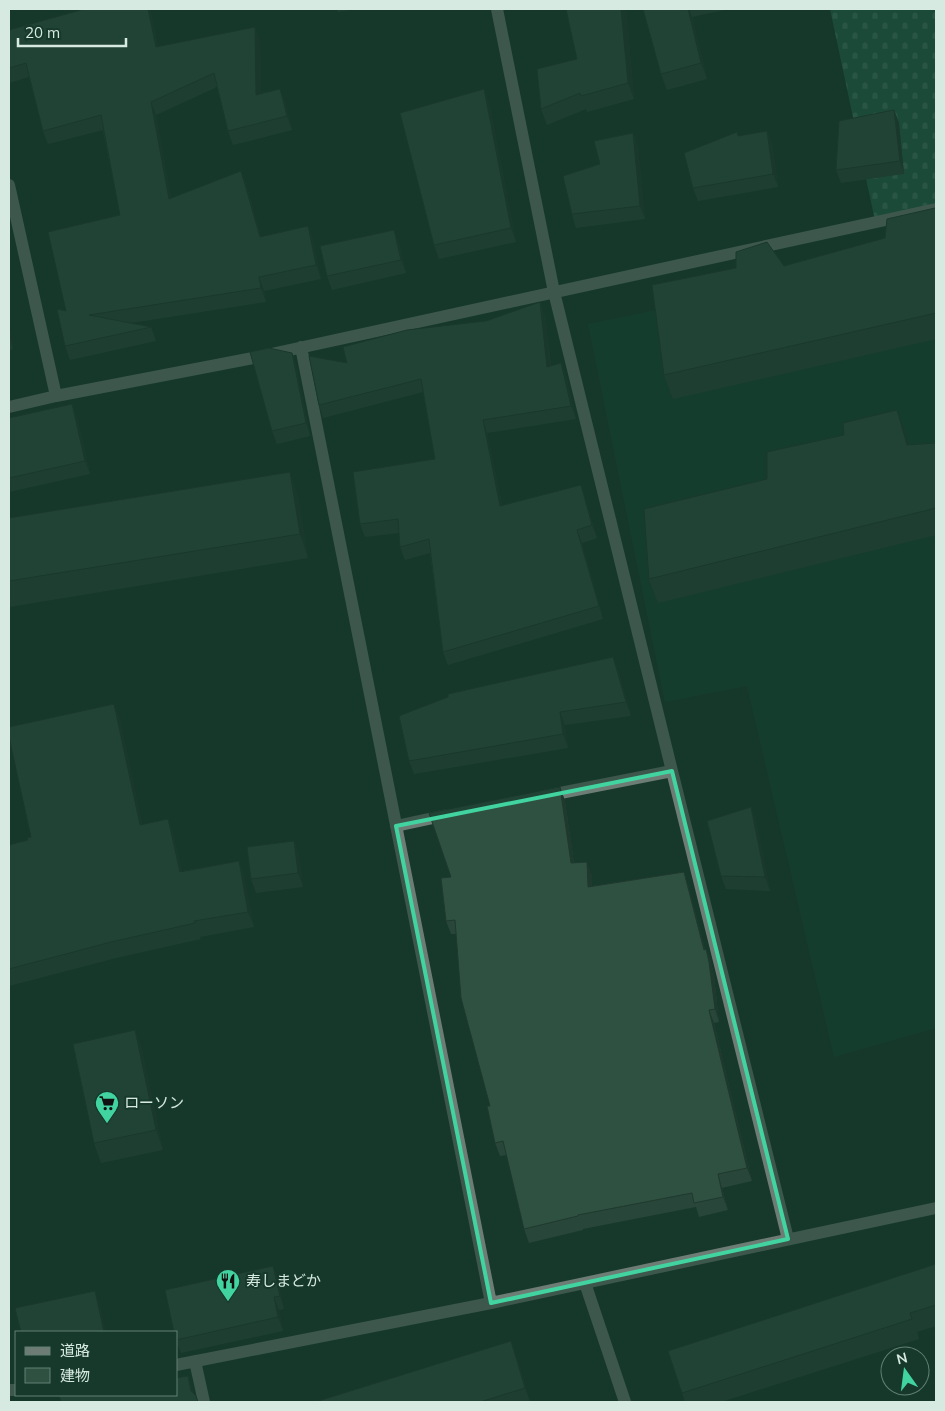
<svg xmlns="http://www.w3.org/2000/svg" width="945" height="1411" viewBox="0 0 945 1411" font-family="Mulish,'Noto Sans JP',sans-serif">
	<style>
		.built { fill: #164332 }
		.cemetery { fill: url(#cemetery-stones) }
		.lines { fill: none; stroke-linecap: round; stroke-linejoin: round }
		.minor { stroke: #6d7c75; stroke-width: 12 }
		.wall { fill: #284639 }
		.shaded-wall { fill: #20392e }
		.building { fill: #2e5142; stroke: #20392e }
		.marked { fill: none; stroke: #42d4a0; stroke-width: 4; stroke-linejoin: round }
		.labels { text-anchor: middle; stroke-width: 4; stroke-linejoin: round; paint-order: stroke }
		.poi-label { font-size: 15px; fill: #d7eae1; stroke: #16392b; text-anchor: start }
	</style>
	<defs>
		<pattern id="cemetery-stones" width="16" height="16" patternUnits="userSpaceOnUse" patternTransform="scale(1.25)"><rect width="16" height="16" fill="#23614a"/><path d="M2 7V4a2 2 0 0 1 4 0v3zM10 15v-3a2 2 0 0 1 4 0v3z" fill="#427864"/></pattern>
	</defs>
	<rect width="100%" height="100%" fill="#16392b"/>
	<path class="built" d="M936,253V1028L834,1057L747,686L665,702L588,324Z"/>
	<path class="cemetery" d="M830,9H936V212L876,225Z"/>
	<g class="lines">
		<path class="minor" d="M497,9L554,292L672,771L788,1239
			M9,185L56,396
			M301,347L491,1303
			M9,407L56,396L253,358L936,209
			M545,796L672,771
			M396,826L447,815
			M585,1283L625,1402
			M195,1361L204,1402
			M176,1365L491,1303L936,1208
			M9,1390H16"/>
	</g>
	<path class="wall" d="M81,9H150L158,46L260,40L261,93L280,89L285,102L292,130L233,145L228,131L217,87L156,115L171,198L241,171L246,184L261,237L308,226L313,240L321,279L264,291L266,302L131,323L151,327L156,341L70,360L65,346L66,311L120,215L103,130L48,144L43,131L29,77L9,83V30L81,10Z
		M337,9H356L338,12Z
		M626,9L634,99L587,112L586,109L547,125L541,109L577,59Z
		M643,9H729L692,17L707,79L667,90L661,74Z
		M489,102L516,242L439,259L434,245Z
		M894,110L899,123L904,174L841,183L836,170Z
		M767,131L772,144L778,187L698,201L693,188L737,132L739,136Z
		M633,133L638,147L645,219L576,228L572,214L600,164Z
		M936,210V339L673,399L664,375L784,266L885,238Z
		M399,243L406,273L332,290L327,276Z
		M545,315L551,366L566,376L576,419L487,433L502,505L581,485L585,499L597,538L582,543L603,619L448,665L443,652L430,553L405,560L400,547L399,533L365,537L360,524L435,459L423,392L323,418L319,405L347,363Z
		M9,326L13,349L9,350Z
		M292,353L296,366L310,436L277,444L272,431Z
		M897,410L909,445L936,443V535L658,603L649,579L767,479L844,435Z
		M9,418H77L90,474L9,492Z
		M298,496L308,558L9,607V518Z
		M618,670L631,716L565,725L568,748L414,774L409,761Z
		M120,719L142,825L168,819L173,834L182,871L239,861L244,877L254,927L200,937L201,939L116,958L9,986V845L28,840Z
		M560,787L565,801L574,863L592,875V886L684,872L688,885L705,949H706L711,962L714,976L719,1022L714,1023L752,1181L722,1188L728,1210L699,1217L696,1207L583,1229V1230L529,1243L524,1229L507,1155L500,1156L495,1143L490,1106L456,934H451L446,921L451,877Z
		M751,807L756,821L770,891L726,889L721,876Z
		M294,841L299,855L303,887L256,893L251,879Z
		M135,1030L142,1050L163,1150L101,1163L94,1143Z
		M936,1264V1326L917,1332L919,1339L721,1402H685L682,1393Z
		M273,1266L278,1280L284,1309L279,1310L283,1331L181,1353L176,1341V1332Z
		M518,1361L530,1402H315Z"/>
	<path class="shaded-wall" d="M148,9H150L161,60L156,47Z
		M621,9H626L634,99L628,83Z
		M688,9H689L692,17L707,79L701,63Z
		M255,27L260,40L261,108L256,95Z
		M280,89L285,102L292,130L287,116Z
		M484,89L489,102L516,242L511,228Z
		M151,102L156,115L174,213L169,199Z
		M894,110L899,123L904,174L900,161Z
		M767,131L772,144L778,187L773,174Z
		M633,133L638,147L645,219L640,206Z
		M241,171L246,184L265,251L260,237Z
		M308,226L313,240L321,279L316,265Z
		M394,230L399,243L406,273L401,260Z
		M259,277L264,291L266,302L261,288Z
		M540,302L545,315L552,380L547,367Z
		M9,326L13,349L9,337Z
		M292,353L296,366L310,436L306,423Z
		M561,363L566,376L576,419L571,406Z
		M72,404L77,418L90,474L85,461Z
		M897,410L906,434L916,469L907,445Z
		M483,420L487,433L505,519L500,506Z
		M290,472L298,496L308,558L300,534Z
		M581,485L585,499L597,538L592,525Z
		M577,530L582,543L603,619L599,606Z
		M613,657L618,670L631,716L626,702Z
		M114,704L120,719L146,841L140,825Z
		M560,712L565,725L568,748L563,734Z
		M560,787L565,801L576,877L571,863Z
		M751,807L756,821L770,891L765,877Z
		M168,819L173,834L186,887L180,872Z
		M294,841L299,855L303,887L298,873Z
		M239,861L244,877L254,927L248,912Z
		M587,862L592,875L593,900L588,887Z
		M684,872L688,885L709,963L704,950Z
		M706,949L711,962L714,976L719,1022L715,1009Z
		M709,1010L714,1023L752,1181L747,1168Z
		M135,1030L142,1050L163,1150L156,1130Z
		M718,1174L722,1188L728,1210L723,1197Z
		M273,1266L278,1280L284,1309L280,1296Z
		M95,1291L100,1304L106,1332H104Z
		M274,1297L279,1310L283,1331L278,1317Z
		M511,1341L518,1361L530,1402L525,1388Z
		M188,1376L193,1389L196,1402L191,1391Z"/>
	<path class="building" d="M81,9H148L156,47L255,27L256,95L280,89L287,116L228,131L214,73L151,102L169,199L241,171L260,237L308,226L316,265L259,277L261,288L89,315L151,327L65,346L57,309L66,311L48,232L120,215L101,115L43,131L26,63L9,68V30L81,10Z
		M566,9H621L628,83L581,96L580,93L541,109L537,69L577,59Z
		M643,9H688L701,63L661,74Z
		M484,89L511,228L434,245L400,113Z
		M894,110L900,161L836,170L839,121Z
		M767,131L773,174L693,188L684,153L737,132L738,136Z
		M633,133L640,206L572,214L563,176L600,164L594,141Z
		M935,208L936,211V313L664,375L652,285L736,268V252L767,242L784,266L885,238L887,219Z
		M394,230L401,260L327,276L320,246Z
		M540,302L547,367L561,363L571,406L483,420L500,506L581,485L592,525L577,530L599,606L443,652L429,539L400,547L398,519L360,524L353,472L435,459L421,379L319,405L309,356L347,363L343,347L407,330L486,321Z
		M269,348L292,353L306,423L272,431L250,352Z
		M72,404L85,461L9,478V418Z
		M897,410L907,445L936,443V508L649,579L644,509L767,479V452L844,435L843,423Z
		M290,472L300,534L9,581V518Z
		M613,657L626,702L560,712L563,734L409,761L399,716L448,697V694Z
		M114,704L140,825L168,819L180,872L239,861L248,912L194,921L195,923L111,942L9,969V845L28,840L27,838L31,837L9,737V727Z
		M560,787L571,863L587,862L588,887L684,872L704,950L706,949L709,962L715,1009L709,1010L747,1168L718,1174L723,1197L694,1203L692,1193L578,1215V1216L524,1229L503,1141L495,1143L487,1106H490L461,998L455,920L446,921L441,878L451,877L429,813Z
		M751,807L765,877L721,876L707,821Z
		M294,841L298,873L251,879L247,847Z
		M135,1030L156,1130L94,1143L73,1044Z
		M936,1264V1305L910,1313L912,1319L682,1393L668,1351Z
		M273,1266L280,1296L274,1297L278,1317L176,1340V1332H174L165,1290Z
		M95,1291L104,1332H21L15,1308Z
		M511,1341L525,1388L480,1402H315Z
		M188,1376L191,1391L196,1396L198,1402H61L59,1395H176V1378Z"/>
	<path d="M0 0H945V1411H0ZM672,771L788,1239L491,1303L396,826Z" fill="#16392b" fill-opacity=".55" fill-rule="evenodd"/>
	<path class="marked" d="M672,771L788,1239L491,1303L396,826Z"/>
	<defs>
		<g id="supermarket-pin" transform="scale(1.25)"><path d="M0 17L-7.5 6A9.5 9.5 0 1 1 7.5 6Z" fill="#42d4a0" stroke="#16392b"/><path d="M-6-5.5h2.5l.6 2H6L4.5 2H-2.5L-4.4-4H-6ZM-1.5 3.2a1.3 1.3 0 1 0 .1 0ZM3 3.2a1.3 1.3 0 1 0 .1 0Z" fill="#111"/></g>
		<g id="restaurant-pin" transform="scale(1.25)"><path d="M0 17L-7.5 6A9.5 9.5 0 1 1 7.5 6Z" fill="#42d4a0" stroke="#16392b"/><path d="M-5-6h1v4h1v-4h1v4h1v-4h1v5L-1.5 .5V6h-2V.5L-5-1ZM5-6V6H3V1.5H1.5Q1.5-4 5-6Z" fill="#111"/></g>
	</defs>
	<g fill-rule="evenodd">
		<use href="#supermarket-pin" x="107" y="1103"/>
		<use href="#restaurant-pin" x="228" y="1281"/>
	</g>
	<g class="labels">
		<g class="poi-label">
			<text x="124" y="1108">ローソン</text>
			<text x="246" y="1286">寿しまどか</text>
		</g>
	</g>
	<rect width="945" height="1411" fill="none" stroke="#d7eae1" stroke-width="20"/>
	<rect x="15" y="1331" width="162" height="65" fill="#16392b" stroke="#638074"/>
	<rect x="25" y="1347" width="25" height="8" fill="#6d7c75" stroke="#638074"/>
	<text x="60" y="1356" font-size="15" fill="#d7eae1">道路</text>
	<rect x="25" y="1368" width="25" height="15" fill="#2e5142" stroke="#638074"/>
	<text x="60" y="1381" font-size="15" fill="#d7eae1">建物</text>
	<g transform="translate(905 1371) rotate(346)"><circle r="24" fill="#16392b" stroke="#638074"/>
	<path d="M0-4L9 19L0 12L-9 19Z" fill="#42d4a0"/>
	<text y="-8" font-size="14" font-weight="bold" text-anchor="middle" fill="#d7eae1">N</text>
	</g>
	<path d="M18 38v8h108v-8" fill="none" stroke="#d7eae1" stroke-width="2.5"/>
	<text x="25" y="38" font-size="15" fill="#d7eae1" stroke="#16392b" stroke-width="4" paint-order="stroke">20 m</text>
</svg>
